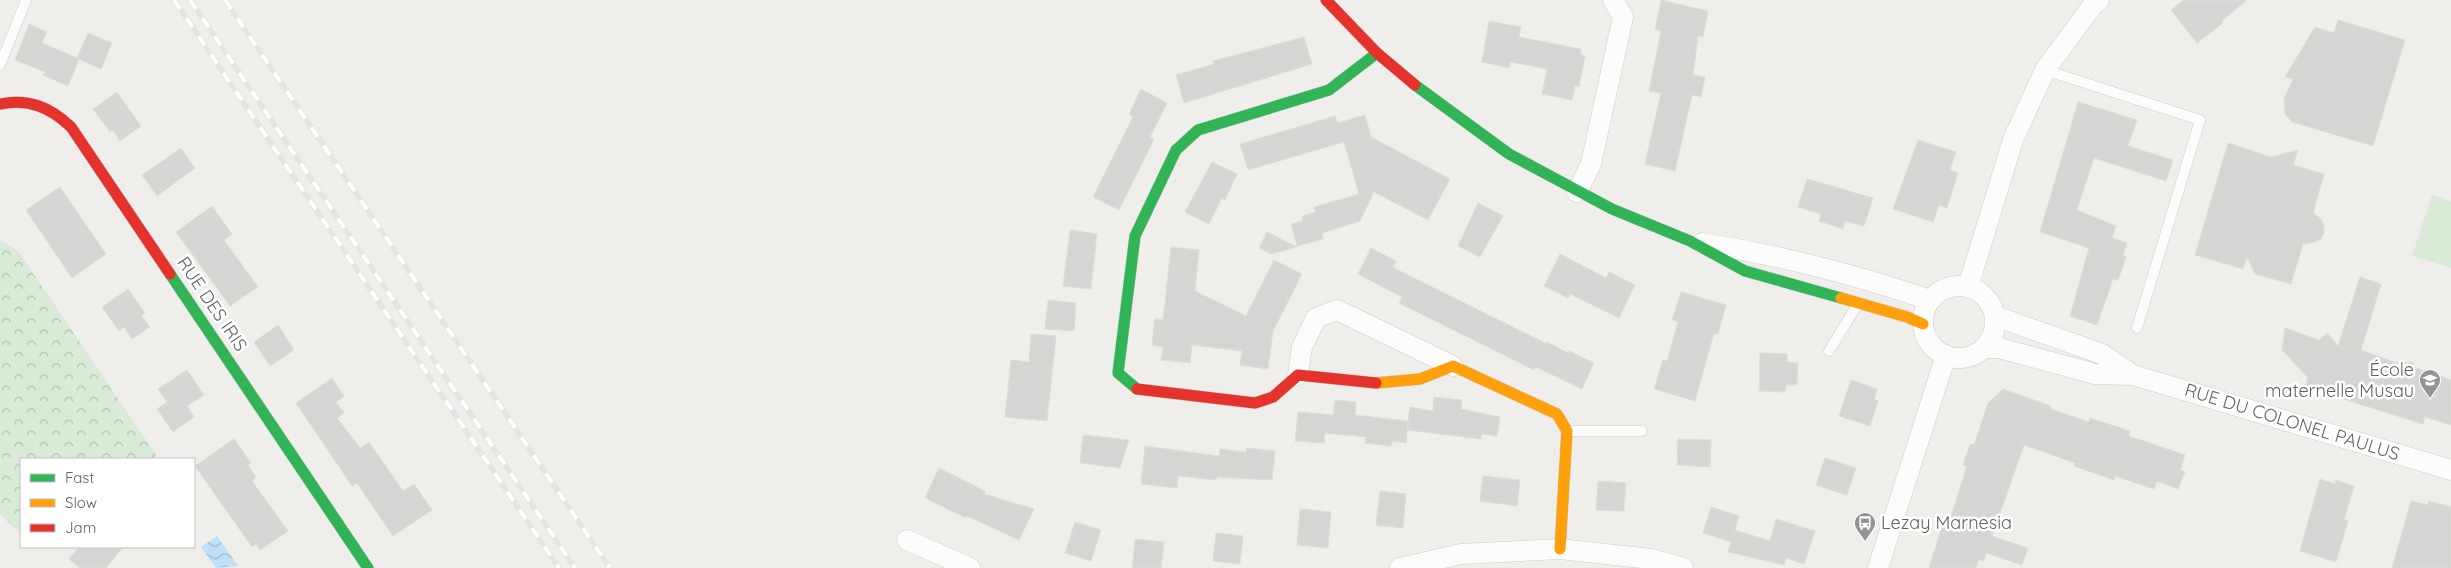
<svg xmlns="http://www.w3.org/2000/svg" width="2451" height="568" viewBox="0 0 2451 568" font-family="Quicksand,sans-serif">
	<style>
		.grass { fill: #d8ebd6 }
		.forest { fill: url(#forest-crowns) }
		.water { fill: url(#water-waves) }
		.building { fill: #d6d5d3; stroke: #deddd9 }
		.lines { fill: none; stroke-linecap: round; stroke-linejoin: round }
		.lane-casing { stroke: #cbcccc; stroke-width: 11 }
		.street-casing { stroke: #cbcccc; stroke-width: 21 }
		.fast-casing { stroke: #cacacb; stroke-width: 12 }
		.slow-casing { stroke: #cacacb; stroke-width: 12 }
		.jam-casing { stroke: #cacacb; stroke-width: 12 }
		.lane { stroke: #fdfcfc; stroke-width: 10 }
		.street { stroke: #fdfcfc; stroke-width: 20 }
		.fast { stroke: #30b455; stroke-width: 11 }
		.slow { stroke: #ff9f0a; stroke-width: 11 }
		.jam { stroke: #e5322d; stroke-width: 11 }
		.rail-casing { stroke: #e4e4e4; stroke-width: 5.5 }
		.rail { stroke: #fff; stroke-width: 4; stroke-dasharray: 11; stroke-linecap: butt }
		.labels { text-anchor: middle; stroke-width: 5; stroke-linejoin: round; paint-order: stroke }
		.street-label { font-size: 18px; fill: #5f6368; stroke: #fff }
		.poi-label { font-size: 18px; fill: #5f6368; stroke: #fff; text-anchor: end }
	</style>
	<defs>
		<pattern id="forest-crowns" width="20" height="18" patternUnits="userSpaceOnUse" patternTransform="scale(1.25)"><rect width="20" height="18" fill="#d8ebd6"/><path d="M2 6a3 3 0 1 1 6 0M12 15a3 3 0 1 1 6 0" fill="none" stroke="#b2c2b1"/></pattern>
		<pattern id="water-waves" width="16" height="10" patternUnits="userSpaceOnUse" patternTransform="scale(1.25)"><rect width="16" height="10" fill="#bfe0f9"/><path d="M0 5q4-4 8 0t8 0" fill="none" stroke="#9eb9cd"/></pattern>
	</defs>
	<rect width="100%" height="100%" fill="#efeeea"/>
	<path class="grass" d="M2432,195L2451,201V268L2412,256Z"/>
	<path class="forest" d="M0,240L18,251L157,456L153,459H21V534L0,514Z"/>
	<path class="water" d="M217,536L238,566L216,568L201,547Z"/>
	<path class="building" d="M1661,0L1708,11L1703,37L1698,36L1693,75L1705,77L1701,97L1692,95L1675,171L1645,164L1661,93L1649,91L1661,31L1655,29Z
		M2184,0H2247L2222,21L2223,23L2197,43L2171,10Z
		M2338,20L2405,40L2373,146L2292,122L2285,114L2284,99L2293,79L2285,77L2315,27L2334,33Z
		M1489,21L1521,27L1519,37L1581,49L1580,54L1585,56L1579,87L1575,85L1572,100L1542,94L1547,69L1510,62L1509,68L1482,62Z
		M29,24L47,32L42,43L77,58L88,33L112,43L101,69L79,59L68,86L43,75L45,72L15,60Z
		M1304,37L1312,64L1184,103L1176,75L1214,64L1213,61Z
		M1141,89L1167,103L1150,137L1154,139L1119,210L1093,197L1133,117L1129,114Z
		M117,92L141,126L120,141L113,130L110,132L93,109Z
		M2078,102L2137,120L2128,146L2173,160L2166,181L2094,158L2077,210L2116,226L2112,238L2127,243L2123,256L2126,257L2118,280L2113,279L2097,325L2070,316L2089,248L2040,232Z
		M1365,115L1371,137L1450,179L1428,220L1374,192L1360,221L1322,233L1323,239L1297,246L1291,224L1303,221L1302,216L1316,212L1314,207L1359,194L1344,142L1248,170L1240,144L1335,116L1338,123Z
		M1918,140L1956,152L1950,170L1958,173L1947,208L1939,205L1933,222L1893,209Z
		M2228,143L2271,157L2298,150L2293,165L2324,174L2313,213L2320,218L2324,225V232L2321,239L2315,242L2303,244L2291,284L2255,274L2247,257L2243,269L2195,255Z
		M181,148L195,168L157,196L142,175Z
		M1212,162L1237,174L1225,200L1222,198L1209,224L1185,212Z
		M1807,179L1873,198L1864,226L1845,221L1843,229L1819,221L1821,214L1798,207Z
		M60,187L106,254L72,278L26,210Z
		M1478,203L1503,216L1480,257L1458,246Z
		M212,206L232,234L224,240L258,287L230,306L176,232Z
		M1070,230L1097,234L1091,289L1063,286Z
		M1267,232L1297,247L1271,254L1259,248Z
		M1171,247L1199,250L1195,291L1246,316L1274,260L1302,274L1273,331L1268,369L1240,365L1242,351L1192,345L1190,363L1161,360L1163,347L1152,345L1155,319L1163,320Z
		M1371,248L1396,261L1393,267L1402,272L1547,344V342L1568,353L1569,351L1594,363L1582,389L1536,367L1534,370L1399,303L1402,297L1358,274Z
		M1560,254L1606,278L1609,272L1635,285L1619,318L1570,294L1568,298L1544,286Z
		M2360,277L2381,284L2361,350L2397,363L2413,362L2414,367L2451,380V425L2425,417L2423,424L2305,387L2308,378L2282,350L2285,328L2319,340L2327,333L2338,346Z
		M128,289L145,313L141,316L150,327L132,339L124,327L119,331L102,307Z
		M1681,292L1726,305L1718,334L1714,333L1695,401L1654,389L1663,360L1667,361L1678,322L1672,320Z
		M1048,300L1076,303L1074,331L1045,329Z
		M278,325L294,350L270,366L254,342Z
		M1031,334L1056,336L1047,421L1005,417L1011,360L1029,362Z
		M1760,353L1787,354V362L1798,363L1797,385H1786L1785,392L1759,391Z
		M187,370L204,395L187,406L194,417L173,432L157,409L167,402L158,389Z
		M332,378L344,396L336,402L344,413L337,418L360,448L369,442L403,491L414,484L432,510L393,536L357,483L352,486L296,403Z
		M1851,380L1877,389L1874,399L1878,401L1870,426L1839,416Z
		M2003,389L2051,406V409L2089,422L2090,418L2130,431L2129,436L2185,455L2180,470L2185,472L2178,489L2157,481L2154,489L2115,476L2114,480L2074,466L2075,463L2024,445L1992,536L2028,548L2022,565L1986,553L1984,561L1979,559L1976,568H1929L1943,524L1948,526L1967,466L1963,465L1970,444L1974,445L1988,403Z
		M1434,397L1462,400L1461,409L1500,417L1497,436L1481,434V439L1407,430L1410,407L1433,411Z
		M1335,400L1356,402L1355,415L1408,421L1406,443L1392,441L1391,446L1365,443L1366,437L1325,433L1324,443L1295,441L1298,412L1333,415Z
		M1083,435L1129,440L1120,468L1080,463Z
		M234,439L251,463L248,465L256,477L252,481L288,531L260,550L256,544L252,547L195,466Z
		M1678,439L1711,440L1710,467L1677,465Z
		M1145,446L1219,456L1220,449L1246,452L1247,448L1275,451L1272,480L1217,477L1216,480L1178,476L1177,488L1141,484Z
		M1825,458L1856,468L1847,495L1816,485Z
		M939,468L985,491L984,494L1034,509L1019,540L967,516L966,518L925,498Z
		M1483,476L1520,480L1517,506L1480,501Z
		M2320,479L2335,484L2336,480L2354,486L2344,520L2348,521L2336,562L2300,551Z
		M1598,481L1626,483L1624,511L1596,510Z
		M1380,491L1406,494L1403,528L1376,525Z
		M2411,501L2428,505L2429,501L2451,507V568H2392Z
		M1711,507L1739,516L1733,537L1735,530L1770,541L1776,519L1815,531L1804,564L1786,558L1784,565L1728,552L1731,542L1703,533Z
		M1300,509L1331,512L1328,548L1297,545Z
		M1075,522L1101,530L1091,561L1065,553Z
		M1216,533L1243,536L1240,564L1213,561Z
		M1135,539L1164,542L1161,568H1132Z
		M79,547H123L106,568H80L69,559Z"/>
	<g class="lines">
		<g class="lane-casing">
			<path id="lane" d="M0,65L26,0
				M2045,70L2200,120L2137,328
				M1829,351L1857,305
				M1568,431H1642"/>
		</g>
		<g class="street-casing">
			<path id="street" d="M1577,192L1591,164L1623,17L1613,0
				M1702,243C1779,255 1857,275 1930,300
				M1923 322a36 36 0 1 1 72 0a36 36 0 1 1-72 0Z
				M1968,287L2013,140L2045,70L2093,5L2099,0
				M1995,316L2102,354L2133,375
				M1984,348H1999L2095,374L2133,375L2451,470
				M1298,375L1302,347L1316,318L1337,310L1453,366
				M907,540L970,568
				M1400,568L1461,554L1560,549L1651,559L1683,568
				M1878,568L1946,355"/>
		</g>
		<g class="fast-casing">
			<path id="fast" d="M1415,85L1509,154L1612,209L1690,241L1745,271L1841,298
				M170,274L368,568
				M1137,389L1118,373L1135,236L1176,150L1198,130L1329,90L1377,53"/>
		</g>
		<g class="slow-casing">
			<path id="slow" d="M1841,298L1907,317L1923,324
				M1376,383L1420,379L1453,366L1557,414L1567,431L1560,549"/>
		</g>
		<g class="jam-casing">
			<path id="jam" d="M1326,0L1377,53L1415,85
				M0,104C28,98 50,107 71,127L170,274
				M1137,389L1255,403L1273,397L1298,375L1376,383"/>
		</g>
		<use href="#lane" class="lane"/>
		<use href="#street" class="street"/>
		<use href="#fast" class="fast"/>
		<use href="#slow" class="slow"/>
		<use href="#jam" class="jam"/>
		<g class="rail-casing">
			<path id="rail" d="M174,0L559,568
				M190,0L575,568
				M225,0L610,568"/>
		</g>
		<use href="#rail" class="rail"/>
	</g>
	<defs>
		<g id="school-pin" transform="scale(1.125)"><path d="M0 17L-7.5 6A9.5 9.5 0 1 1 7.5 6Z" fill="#919496" stroke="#fff"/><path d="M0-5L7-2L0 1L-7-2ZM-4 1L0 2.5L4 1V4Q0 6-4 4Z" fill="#fff"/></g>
		<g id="bus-pin" transform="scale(1.125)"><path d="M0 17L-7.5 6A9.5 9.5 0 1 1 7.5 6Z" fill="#919496" stroke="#fff"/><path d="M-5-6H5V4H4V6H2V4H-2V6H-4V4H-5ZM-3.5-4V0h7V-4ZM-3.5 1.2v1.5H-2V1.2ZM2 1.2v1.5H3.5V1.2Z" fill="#fff"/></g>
	</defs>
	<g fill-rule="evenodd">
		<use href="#school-pin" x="2430" y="380"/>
		<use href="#bus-pin" x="1865" y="523"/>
	</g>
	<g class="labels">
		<g class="street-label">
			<text transform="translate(212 304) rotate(56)" y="6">RUE DES IRIS</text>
			<text transform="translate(2292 422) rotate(17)" y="6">RUE DU COLONEL PAULUS</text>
		</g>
		<g class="poi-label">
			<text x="2414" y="376">École<tspan x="2414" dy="21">maternelle Musau</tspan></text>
			<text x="1881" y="529" text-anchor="start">Lezay Marnesia</text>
		</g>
	</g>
	<rect x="20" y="458" width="175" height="90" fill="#ffffff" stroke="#bfc1c3"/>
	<rect x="30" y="474" width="25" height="8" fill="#30b455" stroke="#bfc1c3"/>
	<text x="65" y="483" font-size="15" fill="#5f6368">Fast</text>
	<rect x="30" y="499" width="25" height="8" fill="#ff9f0a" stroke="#bfc1c3"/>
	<text x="65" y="508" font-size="15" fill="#5f6368">Slow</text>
	<rect x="30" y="524" width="25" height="8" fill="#e5322d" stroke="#bfc1c3"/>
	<text x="65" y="533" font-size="15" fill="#5f6368">Jam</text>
</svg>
